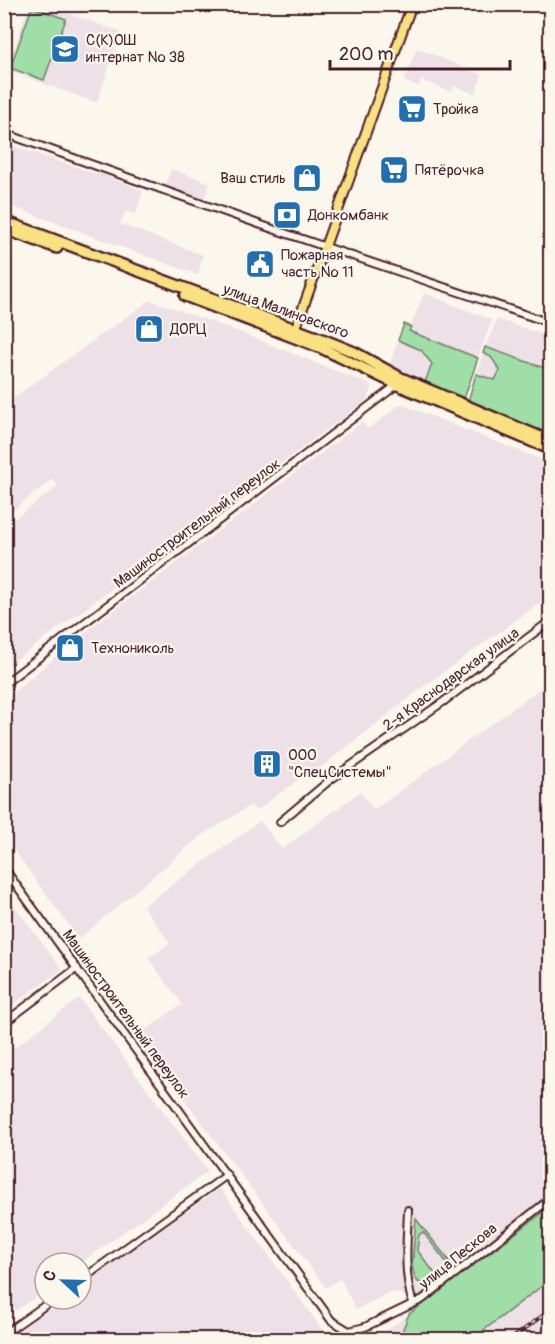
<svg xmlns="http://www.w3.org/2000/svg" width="555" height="1344" viewBox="0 0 555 1344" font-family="Pangolin,sans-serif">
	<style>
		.built { fill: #ede1e7 }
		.green { fill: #9fdea6; stroke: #747e68; stroke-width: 1.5 }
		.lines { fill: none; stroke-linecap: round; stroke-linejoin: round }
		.minor-casing { stroke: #4a1f2b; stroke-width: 10 }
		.major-casing { stroke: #4a1f2b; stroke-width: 12 }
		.highway-casing { stroke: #4a1f2b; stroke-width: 14 }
		.minor { stroke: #fbf7ec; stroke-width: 6 }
		.major { stroke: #f9e181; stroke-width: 8 }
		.highway { stroke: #f9e181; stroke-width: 9 }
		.rail-casing { stroke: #4a1f2b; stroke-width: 4 }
		.rail { stroke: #fbf7ec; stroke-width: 1.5; stroke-dasharray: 4.5; stroke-linecap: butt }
		.labels { text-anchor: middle; stroke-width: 4.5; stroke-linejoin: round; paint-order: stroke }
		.poi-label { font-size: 15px; fill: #4a1f2b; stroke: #fbf7ec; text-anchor: start }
		.street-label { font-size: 15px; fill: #4a1f2b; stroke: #fbf7ec }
	</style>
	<rect width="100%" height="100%" fill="#fbf7ec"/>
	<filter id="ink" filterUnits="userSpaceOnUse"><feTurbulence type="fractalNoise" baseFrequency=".0167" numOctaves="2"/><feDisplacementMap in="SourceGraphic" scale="12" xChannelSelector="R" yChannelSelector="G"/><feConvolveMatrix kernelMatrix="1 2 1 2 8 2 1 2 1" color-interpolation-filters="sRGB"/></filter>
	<g filter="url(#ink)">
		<path class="built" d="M29,5H44L121,32L97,103L7,70Z
			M417,48L482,75L475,94L454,86L452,92L421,80L419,87L404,81Z
			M550,116V152L538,147Z
			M5,143L96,174L100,173L143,191L136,214L126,211L120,224L203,255L198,275L5,204Z
			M171,169L210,183L204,199L165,185Z
			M424,293L492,320L478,358L409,331Z
			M150,300L232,329L373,386L368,399L5,668V526L58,486L52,479L5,517V404Z
			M497,319L550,337V370L485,347Z
			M398,340L421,350L432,364L425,382L389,366Z
			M483,353L491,357L500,369L495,380L476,374Z
			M401,404L550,463V553L545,565L550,580V596L427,684L309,777L306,774L256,811L251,805L201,836L79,939L5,838V699L87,631L362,422L368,429Z
			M550,681V1193L417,1299L393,1292L386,1294L356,1310L340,1278L326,1288L145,1047L149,1044L142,1033L182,1004L148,958L170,943L143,906L260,821L282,849L360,792L374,810Z
			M4,892L62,969L5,1011H4Z
			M79,998L208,1171L81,1263H45V1290L16,1311L4,1295L5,1055Z
			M220,1188L326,1335L320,1339H7L63,1299H81V1286Z
			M550,1208V1339L374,1340L409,1314Z"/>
		<path class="green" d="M32,7L66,19L44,80L10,68Z
			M404,324L411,327L409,331L478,358L464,399L425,382L432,364L421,350L398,340Z
			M485,347L550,370V436L468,401L476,374L495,380L500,370L491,357L483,353Z
			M550,1207V1280L472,1339H399L409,1314Z
			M416,1219L450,1262L447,1263L423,1232L419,1235L417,1250L440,1280L437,1286L428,1287L420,1284L415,1278L412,1266Z"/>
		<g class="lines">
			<g class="minor-casing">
				<path id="minor" d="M4,133L267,227L550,323
					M4,684L398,384
					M280,822L330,780L443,702L550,621
					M4,868L331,1320L349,1331
					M4,1023L77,968
					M408,1210C407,1243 403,1272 413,1304
					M81,1280L227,1175
					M4,1334L54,1299
					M347,1340L349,1331L365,1327L423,1299L550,1199"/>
			</g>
			<g class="major-casing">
				<path id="major" d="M294,333L412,4"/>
			</g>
			<g class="highway-casing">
				<path id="highway" d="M4,221L322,339L354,352L401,378L550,441
					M4,229L57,248
					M185,296L319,347L398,385L550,449"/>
			</g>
			<use href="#minor" class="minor"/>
			<use href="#major" class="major"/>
			<use href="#highway" class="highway"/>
			<g class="rail-casing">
				<path id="rail" d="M510,1340L550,1310"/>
			</g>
			<use href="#rail" class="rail"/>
		</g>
	</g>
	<defs>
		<g id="school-square" transform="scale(1.5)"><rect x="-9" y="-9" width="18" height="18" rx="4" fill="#1f6fb2" stroke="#fbf7ec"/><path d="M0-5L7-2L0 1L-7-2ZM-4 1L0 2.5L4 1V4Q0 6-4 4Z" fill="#fff"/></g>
		<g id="supermarket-square" transform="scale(1.5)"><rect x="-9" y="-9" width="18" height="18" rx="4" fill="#1f6fb2" stroke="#fbf7ec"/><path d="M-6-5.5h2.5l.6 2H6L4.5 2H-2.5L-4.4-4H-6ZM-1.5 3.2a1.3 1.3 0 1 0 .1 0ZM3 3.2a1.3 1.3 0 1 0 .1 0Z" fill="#fff"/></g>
		<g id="shop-square" transform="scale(1.5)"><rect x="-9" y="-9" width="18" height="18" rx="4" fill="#1f6fb2" stroke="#fbf7ec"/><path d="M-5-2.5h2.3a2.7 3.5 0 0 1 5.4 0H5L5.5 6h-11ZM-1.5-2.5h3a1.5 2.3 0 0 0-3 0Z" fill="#fff"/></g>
		<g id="bank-square" transform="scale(1.5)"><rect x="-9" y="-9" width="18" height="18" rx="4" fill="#1f6fb2" stroke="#fbf7ec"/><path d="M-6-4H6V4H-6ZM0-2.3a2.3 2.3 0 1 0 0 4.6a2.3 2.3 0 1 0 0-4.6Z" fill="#fff"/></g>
		<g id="civic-square" transform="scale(1.5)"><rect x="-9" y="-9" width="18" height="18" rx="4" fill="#1f6fb2" stroke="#fbf7ec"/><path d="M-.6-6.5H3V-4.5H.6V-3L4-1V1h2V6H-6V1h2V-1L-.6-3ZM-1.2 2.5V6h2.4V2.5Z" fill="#fff"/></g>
		<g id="building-square" transform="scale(1.5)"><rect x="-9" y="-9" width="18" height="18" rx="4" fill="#1f6fb2" stroke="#fbf7ec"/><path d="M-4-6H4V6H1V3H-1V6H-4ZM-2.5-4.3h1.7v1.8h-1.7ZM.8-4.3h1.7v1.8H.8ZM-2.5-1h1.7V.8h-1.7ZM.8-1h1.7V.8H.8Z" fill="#fff"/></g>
	</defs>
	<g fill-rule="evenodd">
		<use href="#school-square" x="65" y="49"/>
		<use href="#supermarket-square" x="412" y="109"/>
		<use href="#supermarket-square" x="394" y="170"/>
		<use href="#shop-square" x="307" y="178"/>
		<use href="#bank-square" x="287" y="215"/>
		<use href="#civic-square" x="260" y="264"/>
		<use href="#shop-square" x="149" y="329"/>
		<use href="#shop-square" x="70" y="648"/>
		<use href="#building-square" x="267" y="764"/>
	</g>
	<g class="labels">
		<g class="poi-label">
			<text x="86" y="45">С(К)ОШ<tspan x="86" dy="17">интернат № 38</tspan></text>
			<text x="433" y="114">Тройка</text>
			<text x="415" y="175">Пятёрочка</text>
			<text x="286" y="183" text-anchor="end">Ваш стиль</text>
			<text x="308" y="220">Донкомбанк</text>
			<text x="281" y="260">Пожарная<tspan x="281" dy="17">часть № 11</tspan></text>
			<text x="170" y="334">ДОРЦ</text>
			<text x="91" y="653">Технониколь</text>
			<text x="288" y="760">ООО<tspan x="288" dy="17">"СпецСистемы"</tspan></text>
		</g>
		<g class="street-label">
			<text transform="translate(286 311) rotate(20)" y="5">улица Малиновского</text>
			<text transform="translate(197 523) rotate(-37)" y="5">Машиностроительный переулок</text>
			<text transform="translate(451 679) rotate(-36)" y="5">2-я Краснодарская улица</text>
			<text transform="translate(126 1014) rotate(54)" y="5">Машиностроительный переулок</text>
			<text transform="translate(458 1256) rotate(-39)" y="5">улица Пескова</text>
		</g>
	</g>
	<rect width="555" height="1344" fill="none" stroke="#fbf7ec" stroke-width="24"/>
	<rect x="12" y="12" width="531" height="1320" fill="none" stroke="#4a1f2b" stroke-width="2" filter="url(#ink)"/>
	<g transform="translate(63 1281) rotate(292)"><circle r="28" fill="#fbf7ec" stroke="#b4a19f" stroke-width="1.5"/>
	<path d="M0-4.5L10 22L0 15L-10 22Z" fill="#1f6fb2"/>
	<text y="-9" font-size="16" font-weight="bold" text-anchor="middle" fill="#4a1f2b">С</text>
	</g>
	<path d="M330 60v9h180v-9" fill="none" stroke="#4a1f2b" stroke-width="3"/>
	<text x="339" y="60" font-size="18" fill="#4a1f2b" stroke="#fbf7ec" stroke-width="4.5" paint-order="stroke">200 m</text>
</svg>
